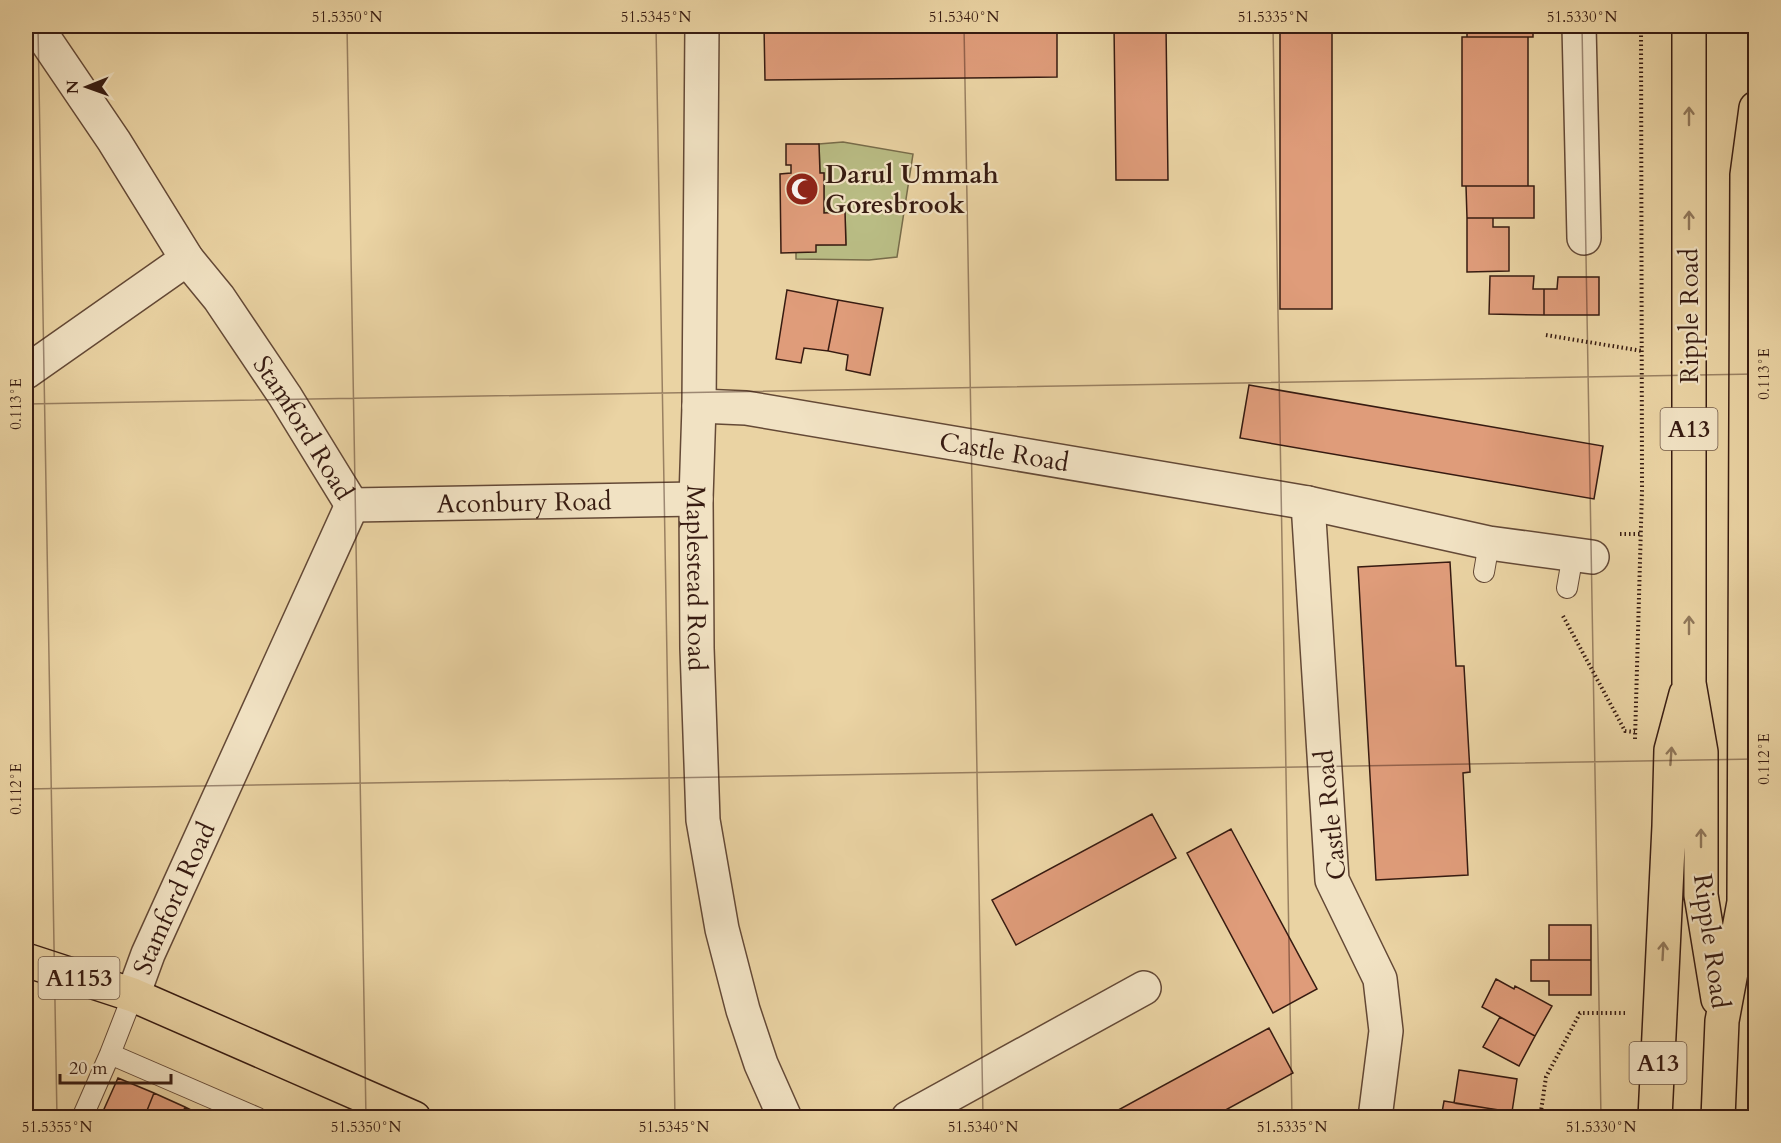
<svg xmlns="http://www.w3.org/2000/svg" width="1781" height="1143" viewBox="0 0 1781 1143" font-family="Cardo,serif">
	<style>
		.green { fill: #b9bc84; stroke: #786c4a; stroke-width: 1.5 }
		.building { fill: #df9c7a; stroke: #371b11; stroke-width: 1.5 }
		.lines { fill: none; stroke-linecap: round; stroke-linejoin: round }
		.service-casing { stroke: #644936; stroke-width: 22 }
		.minor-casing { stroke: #644936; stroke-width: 36 }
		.primary-casing { stroke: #371b11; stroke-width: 36 }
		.trunk-casing { stroke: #371b11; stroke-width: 36 }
		.path { stroke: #371b11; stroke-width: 4; stroke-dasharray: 1.5 3; stroke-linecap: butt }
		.service { stroke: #f1e2c3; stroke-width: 20 }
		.minor { stroke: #f1e2c3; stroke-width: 33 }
		.primary { stroke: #ead3a3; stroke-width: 33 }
		.trunk { stroke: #ead3a3; stroke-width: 33 }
		.oneway { stroke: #90775a }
		.ticks { fill: none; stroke: #371b11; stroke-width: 1.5; stroke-opacity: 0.45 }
		.labels { text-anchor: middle; stroke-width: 4.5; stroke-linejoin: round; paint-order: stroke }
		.shield { fill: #f1e2c3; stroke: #6f5746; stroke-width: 1.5 }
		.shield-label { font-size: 24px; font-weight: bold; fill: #371b11 }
		.poi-label { font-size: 26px; font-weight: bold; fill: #371b11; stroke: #f1e2c3; text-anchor: start }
		.street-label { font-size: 26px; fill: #371b11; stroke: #f1e2c3 }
		.neatline { fill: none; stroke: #371b11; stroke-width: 2 }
		.ticks-label { font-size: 15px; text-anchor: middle; fill: #371b11 }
	</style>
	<rect width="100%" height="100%" fill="#ead3a3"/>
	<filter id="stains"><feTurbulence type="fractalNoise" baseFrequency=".00333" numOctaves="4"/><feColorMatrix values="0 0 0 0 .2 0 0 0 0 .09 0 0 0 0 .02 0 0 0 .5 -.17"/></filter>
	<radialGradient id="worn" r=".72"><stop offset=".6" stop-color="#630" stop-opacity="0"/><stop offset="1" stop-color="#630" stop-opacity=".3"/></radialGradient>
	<path class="green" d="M843,142L913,154L897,257L869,260L796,259V252L816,245L846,244L845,213H824V173H820L819,144Z"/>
	<path class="building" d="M764,26H1057V77L765,80Z
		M1114,26H1166L1168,180H1116Z
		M1280,26H1332V309H1280Z
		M1467,26H1533V37H1467Z
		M1462,37H1528V186H1462Z
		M786,144H819L820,173H824V213L845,212L846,245H816V252L781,253L780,174L791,173V165H786Z
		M1466,186H1534V218H1467Z
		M1467,218H1493V227H1509V271L1467,272Z
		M1490,276H1534L1533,289H1544V315L1489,314Z
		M1558,277H1599V315H1544V289H1557Z
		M787,290L838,300L828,351L804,348L801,363L776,359Z
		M838,300L883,308L870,375L846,370L848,355L828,351Z
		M1249,385L1603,446L1594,499L1240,438Z
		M1450,562L1456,666H1464L1470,772L1463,773L1468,875L1376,880L1358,567Z
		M1152,814L1176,858L1016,945L992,900Z
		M1231,829L1317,989L1273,1013L1187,853Z
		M1549,925H1591V960H1549Z
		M1531,960H1591V995H1549V981H1531Z
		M1496,979L1514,989L1515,986L1552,1006L1535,1036L1482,1007Z
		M1500,1017L1535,1036L1519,1066L1483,1047Z
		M1269,1028L1293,1073L1211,1118H1111L1109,1115Z
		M1459,1070L1517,1079L1512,1112L1454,1103Z
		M118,1078L154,1093L144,1118H100Z
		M154,1093L185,1107L181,1118H144Z
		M1444,1101L1499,1110L1498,1118H1441Z
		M185,1107L207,1118H181Z"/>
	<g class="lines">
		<g class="service-casing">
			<path id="service" d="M1484,572L1489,543
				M1567,588L1573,554
				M110,1054L258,1118
				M82,1118L110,1054L133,995"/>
		</g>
		<g class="minor-casing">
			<g id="minor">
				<path id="s1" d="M36,26L114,141L187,259L219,298L285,396L352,505"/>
				<path id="s2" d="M702,26L699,406L696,499L697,648L703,820L722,929L743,1010L761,1064L785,1118"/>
				<path d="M1579,26L1584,238"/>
				<path d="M26,372L187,259"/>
				<path id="s3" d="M699,406L746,408L1308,503L1489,543L1592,557"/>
				<path d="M1308,503L1332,880L1380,979L1386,1031L1375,1118"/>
				<path id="s4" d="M352,505L696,499"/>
				<path id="s5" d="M133,995L148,954L352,505"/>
				<path d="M908,1118L1144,988"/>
			</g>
		</g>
		<g class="primary-casing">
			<path id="primary" d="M26,960L133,995L414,1118"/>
		</g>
		<g class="trunk-casing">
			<path id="trunk" d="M1689,26V683L1701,752V895L1718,999
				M1655,1118L1669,826L1671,750L1686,694
				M1718,1118L1722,1021L1744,902L1747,175L1756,108"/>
		</g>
		<path class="path" d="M1546,335L1642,351
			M1620,534H1641
			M1563,616L1625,731L1635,732
			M1635,739L1642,490L1641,26
			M1540,1118L1546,1077L1580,1013H1625"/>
		<use href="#service" class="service"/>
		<use href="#minor" class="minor"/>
		<use href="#primary" class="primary"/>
		<use href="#trunk" class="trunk"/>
	</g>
	<defs><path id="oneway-shaft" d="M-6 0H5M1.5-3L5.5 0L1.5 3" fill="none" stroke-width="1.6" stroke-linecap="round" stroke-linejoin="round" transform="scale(1.5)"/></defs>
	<g class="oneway">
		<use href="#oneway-shaft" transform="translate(1689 116) rotate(-90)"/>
		<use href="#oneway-shaft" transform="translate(1689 220) rotate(-90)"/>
		<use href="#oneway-shaft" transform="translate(1689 625) rotate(-90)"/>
		<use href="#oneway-shaft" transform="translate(1671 756) rotate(-86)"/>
		<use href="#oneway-shaft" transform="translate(1701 838) rotate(-90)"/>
		<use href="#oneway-shaft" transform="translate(1663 951) rotate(-87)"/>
	</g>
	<path class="ticks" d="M38,26L57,1118M347,26L366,1118M656,26L675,1118M964,26L983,1118M1273,26L1292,1118M1582,26L1601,1118M26,404L1756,374M26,789L1756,759"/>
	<defs>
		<g id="mosque-disc" transform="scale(1.725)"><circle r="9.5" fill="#8f2418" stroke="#f1e2c3"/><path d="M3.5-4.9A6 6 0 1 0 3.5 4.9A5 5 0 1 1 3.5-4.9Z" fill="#fff"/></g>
	</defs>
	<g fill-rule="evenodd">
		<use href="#mosque-disc" x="802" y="189"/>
	</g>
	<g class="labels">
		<g class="shield">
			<rect x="1660.5" y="408" width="57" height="42" rx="4.5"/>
			<rect x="38.5" y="957" width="81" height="42" rx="4.5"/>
			<rect x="1629.5" y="1042" width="57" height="42" rx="4.5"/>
		</g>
		<g class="shield-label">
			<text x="1689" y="437">A13</text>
			<text x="79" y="986">A1153</text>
			<text x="1658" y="1071">A13</text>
		</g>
		<g class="poi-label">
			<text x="825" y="183">Darul Ummah<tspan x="825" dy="30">Goresbrook</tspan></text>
		</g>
		<g class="street-label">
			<text transform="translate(1689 316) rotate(-90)" y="9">Ripple Road</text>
			<text dy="9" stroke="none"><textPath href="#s1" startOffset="483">Stamford Road</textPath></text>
			<text dy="9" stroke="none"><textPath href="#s3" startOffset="309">Castle Road</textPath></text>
			<text dy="9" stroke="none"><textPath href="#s4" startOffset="172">Aconbury Road</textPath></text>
			<text dy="9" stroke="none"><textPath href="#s2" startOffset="552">Maplestead Road</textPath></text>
			<text transform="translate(1330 815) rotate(-96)" y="9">Castle Road</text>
			<text dy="9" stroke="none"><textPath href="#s5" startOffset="105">Stamford Road</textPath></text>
			<text transform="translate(1712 941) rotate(82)" y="9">Ripple Road</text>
		</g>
	</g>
	<rect width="1781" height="1143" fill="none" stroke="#ead3a3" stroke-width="66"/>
	<g transform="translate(87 87) rotate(269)" stroke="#f1e2c3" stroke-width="4.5" paint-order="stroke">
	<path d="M0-4.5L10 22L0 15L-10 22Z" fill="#371b11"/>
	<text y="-9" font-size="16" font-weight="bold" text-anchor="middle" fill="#371b11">N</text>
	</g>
	<path d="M60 1074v9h111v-9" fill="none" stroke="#371b11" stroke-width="3"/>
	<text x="69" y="1074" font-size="18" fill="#371b11" stroke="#f1e2c3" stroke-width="4.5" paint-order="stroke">20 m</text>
	<rect x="33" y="33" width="1715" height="1077" class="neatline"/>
	<g class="ticks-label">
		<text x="347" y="22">51.5350°N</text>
		<text x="656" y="22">51.5345°N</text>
		<text x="964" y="22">51.5340°N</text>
		<text x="1273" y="22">51.5335°N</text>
		<text x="1582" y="22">51.5330°N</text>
		<text transform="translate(1764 374) rotate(-90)" y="5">0.113°E</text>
		<text transform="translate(16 404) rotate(-90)" y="5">0.113°E</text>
		<text transform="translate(1764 759) rotate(-90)" y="5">0.112°E</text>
		<text transform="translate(16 789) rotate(-90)" y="5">0.112°E</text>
		<text x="57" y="1132">51.5355°N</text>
		<text x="366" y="1132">51.5350°N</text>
		<text x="674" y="1132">51.5345°N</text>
		<text x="983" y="1132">51.5340°N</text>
		<text x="1292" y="1132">51.5335°N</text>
		<text x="1601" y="1132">51.5330°N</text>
	</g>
	<rect width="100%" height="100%" filter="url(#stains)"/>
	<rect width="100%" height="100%" fill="url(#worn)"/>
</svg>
